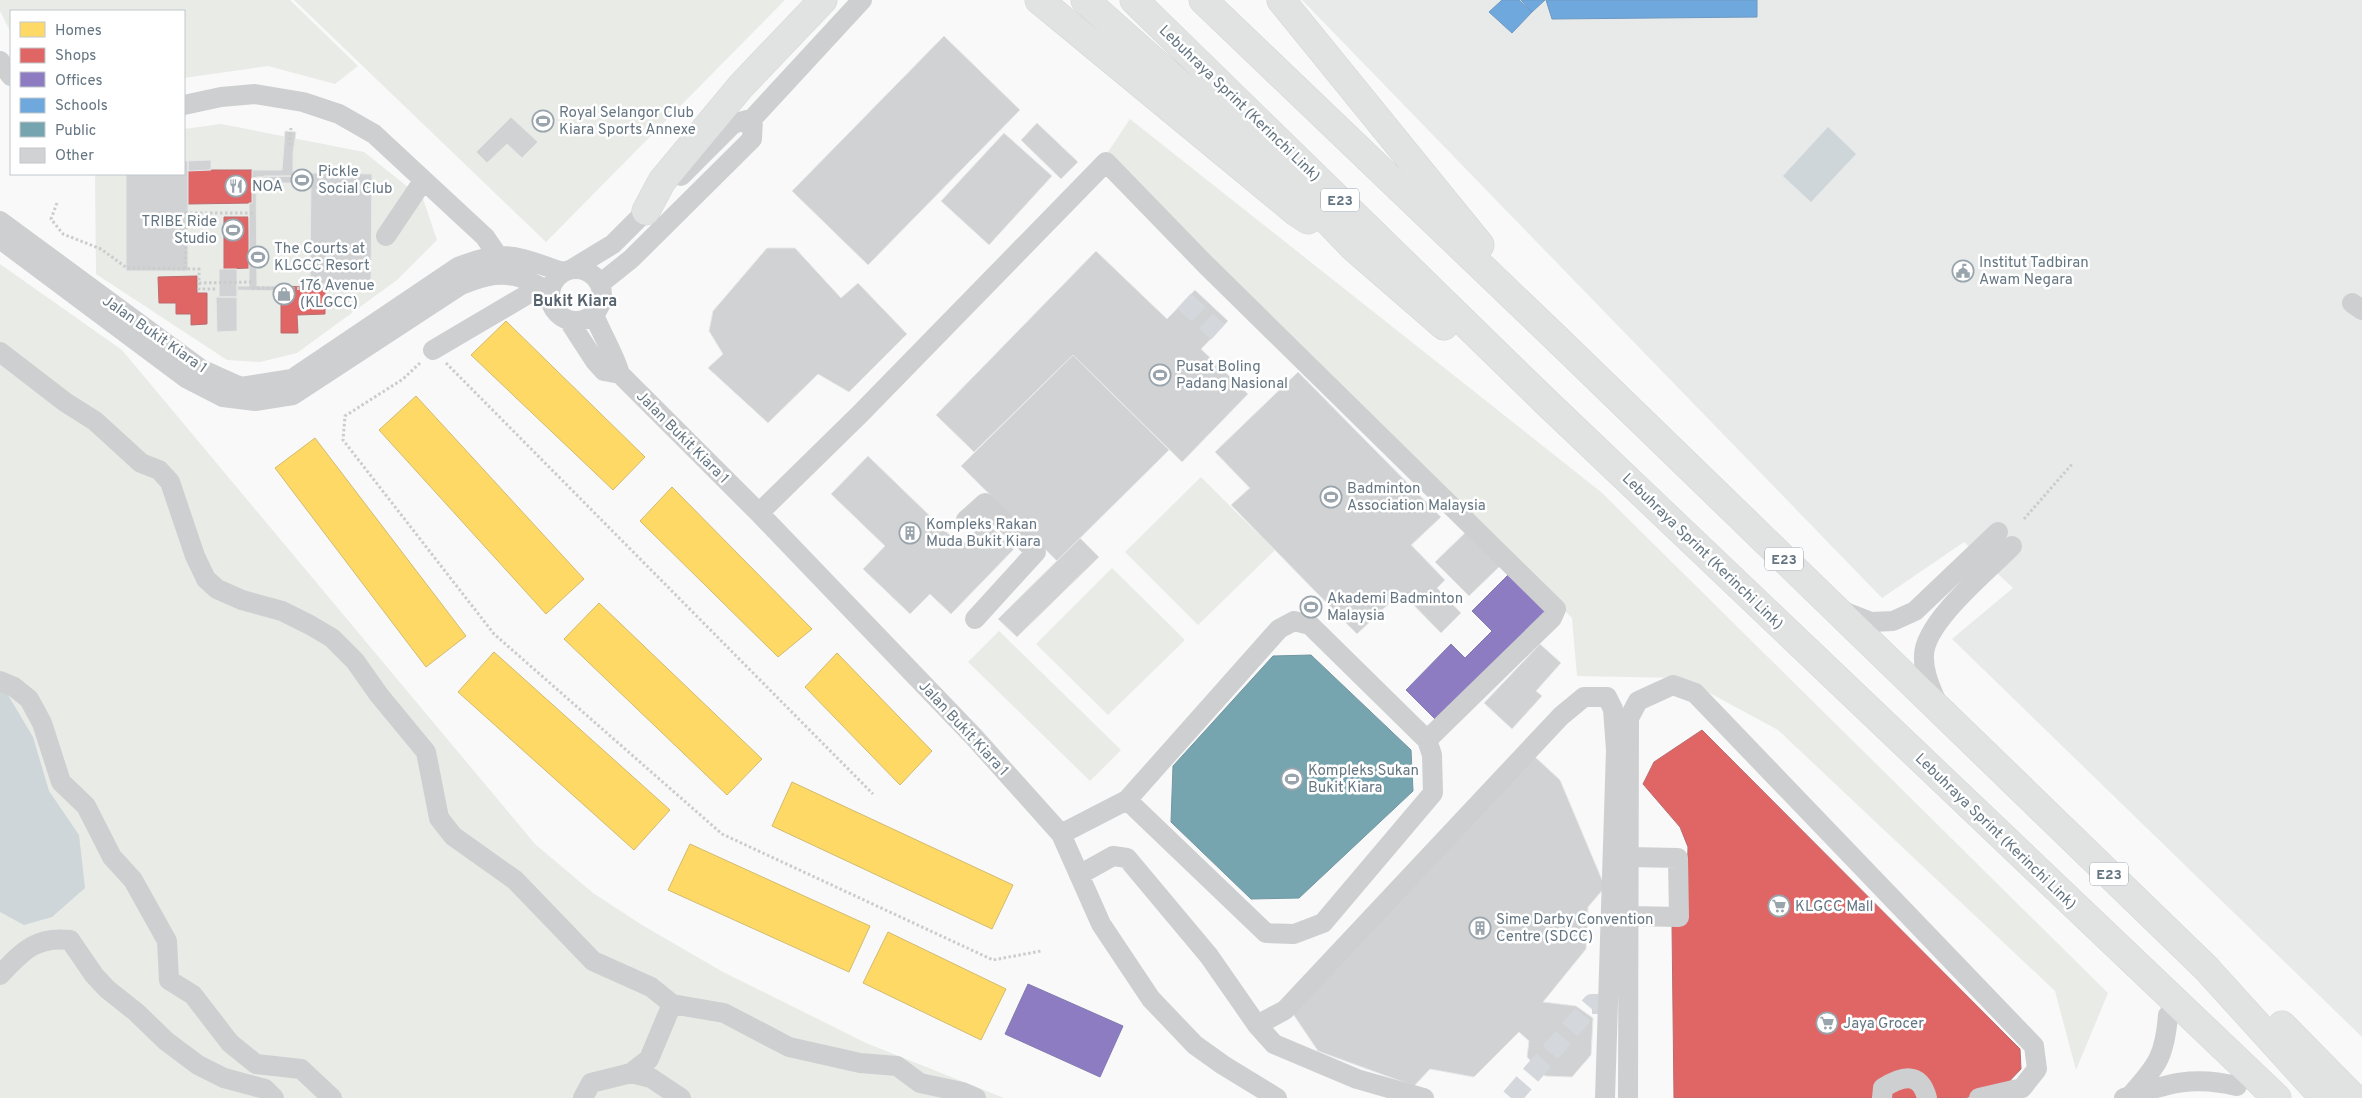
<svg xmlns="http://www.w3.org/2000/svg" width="2362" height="1098" viewBox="0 0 2362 1098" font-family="Overpass,sans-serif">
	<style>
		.built { fill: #e8e9e9 }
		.green { fill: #e8ebe6 }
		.water { fill: #ced6d9 }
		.homes { fill: #ffd966; stroke: #d1bb6f }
		.shops { fill: #e06666; stroke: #bb6b6f }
		.offices { fill: #8e7cc3; stroke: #827ab0 }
		.schools { fill: #6fa8dc; stroke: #6c99c1 }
		.public { fill: #76a5af; stroke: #7197a2 }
		.building { fill: #d0d2d3; stroke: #e8e8e8 }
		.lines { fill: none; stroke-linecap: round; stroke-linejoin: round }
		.minor-tunnel { stroke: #d4d8dc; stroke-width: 20; stroke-dasharray: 20 10; stroke-linecap: butt }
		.highway-casing { stroke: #d5d6d6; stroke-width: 29 }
		.path { stroke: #cbcccd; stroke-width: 3; stroke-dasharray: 2.5 2.5; stroke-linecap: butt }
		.minor { stroke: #cecfd0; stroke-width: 20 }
		.highway { stroke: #e1e2e2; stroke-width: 28 }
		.labels { text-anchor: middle; stroke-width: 5; stroke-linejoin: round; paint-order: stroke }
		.shield { fill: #fff; stroke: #939fa8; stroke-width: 1 }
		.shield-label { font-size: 14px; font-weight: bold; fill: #657683 }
		.street-label { font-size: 15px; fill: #657683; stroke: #fff }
		.poi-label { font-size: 15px; fill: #657683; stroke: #fff; text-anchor: start }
		.neighbourhood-label { font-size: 16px; font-weight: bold; fill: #57646e; stroke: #fff }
	</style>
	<rect width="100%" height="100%" fill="#f9f9f9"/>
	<path class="built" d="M1302,0H2362V1037L1952,639L2013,588L1964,542L1882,598Z"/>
	<path class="green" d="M0,0H290L358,66L335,84L268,66L184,78V11H11V33L0,11Z
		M294,0H785L546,242Z
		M1130,119L1601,492L2108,993L2076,1070L2055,991L1778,730L1682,678L1577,676L1572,618L1303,351L1108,152Z
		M221,124L364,152L423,199L437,240L397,280L297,353L260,362L227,360L96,274L95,174H184V129Z
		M0,264L122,350L535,844L593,893L642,925L723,972L866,1043L1004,1098H0Z
		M1298,372L1441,517L1412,545L1445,580L1437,588L1461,613L1441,633L1401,592L1357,634L1275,550L1198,625L1125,552L1201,477L1263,539L1231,505L1249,488L1215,452Z
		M1112,568L1185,640L1108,715L1036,644Z
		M999,631L1121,750L1090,781L968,662Z"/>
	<path class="water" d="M1828,127L1856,154L1811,202L1783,176Z
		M0,689L5,690L33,737L49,791L79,835L85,888L52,917L24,925L0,912Z"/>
	<path class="homes" d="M506,321L645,457L613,490L471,355Z
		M416,396L584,579L546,614L379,430Z
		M315,438L466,636L426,667L275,468Z
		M672,487L812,629L778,657L640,521Z
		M599,603L762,759L727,795L564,639Z
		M494,652L670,810L634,850L458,692Z
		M837,653L932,751L900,785L805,687Z
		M792,782L1013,885L992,929L772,826Z
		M690,844L870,926L849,972L668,890Z
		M888,932L1006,989L981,1040L863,983Z"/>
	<path class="shops" d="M211,170H252V203L188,204V171Z
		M224,217H248L249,268L224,269Z
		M197,276V293H207V324L191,325V314H176V303H159L158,277Z
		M281,286L325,288V314L297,315L298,333H281Z
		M1702,730L2020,1049L2021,1069L2002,1089L1964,1098H1674L1672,925L1687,888L1688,847L1680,827L1643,784L1654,762Z"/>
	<path class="offices" d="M1510,573L1549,612L1438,722L1406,690L1451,644L1465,658L1492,631L1472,611Z
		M1028,984L1123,1026L1100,1077L1005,1034Z"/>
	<path class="schools" d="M1502,0H1519L1532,12L1512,33L1489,12Z
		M1521,0H1545L1532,12Z
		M1546,0H1757V17L1552,19Z"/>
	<path class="public" d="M295,176H311V183H295Z
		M1311,655L1411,750L1413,791L1299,898L1251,899L1171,822L1173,766L1273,656Z"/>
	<path class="building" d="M944,36L1020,110L868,265L792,191Z
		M511,117L538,142L522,158L507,144L487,163L476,152Z
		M1037,123L1078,162L1061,179L1021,140Z
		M285,131L296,132L293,153V176L256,177L257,286H281V291L237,290V286H249V203H252V170H282Z
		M1004,133L1052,176L989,245L941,201Z
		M211,160V170L188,171V161Z
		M184,161H188V271H126V174H184Z
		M311,173L372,174L371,285L310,284Z
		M264,176H295V183H265Z
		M767,248H795L841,298L858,283L907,334L849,392L818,374L768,423L708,368L723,354L709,331L713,311Z
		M1096,251L1167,319L1195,290L1228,321L1201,349L1248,394L1182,462L1073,355L974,452L936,415Z
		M219,269H237V297H219Z
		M216,297H237V331L217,332Z
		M1073,355L1169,450L1057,561L961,466Z
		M1298,372L1441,517L1411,545L1445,580L1437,588L1461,613L1441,633L1401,592L1357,634L1231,505L1250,488L1215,452Z
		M868,456L961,546L985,521L1014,549L951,614L930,594L910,614L863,569L885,546L831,494Z
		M1468,530L1502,564L1469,596L1435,562Z
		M1080,538L1099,557L1017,637L998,619Z
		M1540,644L1561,663L1536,691L1542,696L1512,729L1484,703Z
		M1533,755L1560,780L1605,887L1588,907L1586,949L1543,1002L1576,1006L1593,1018L1591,1055L1572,1077L1545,1076L1527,1057L1529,1041L1519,1032L1474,1077L1430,1069L1414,1086L1318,1051L1293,1014Z"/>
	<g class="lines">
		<path class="minor-tunnel" d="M1184,301L1218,332
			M1511,1098L1592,1004H1607"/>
		<g class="highway-casing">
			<path id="highway" d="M1039,0L1296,212L1308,220
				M1085,0L1292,184L1354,248L1444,326
				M1134,0L1545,401L2277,1098
				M1203,0L1555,337L2206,968L2324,1098
				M1281,0L1480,245
				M646,211L662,181L741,86L823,0
				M2282,1025L2354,1098"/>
		</g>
		<path class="path" d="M289,145L291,128
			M57,203L51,219L63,234L101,249L127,268L199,269V289H216
			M185,269L186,213H254
			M199,283L252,282
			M252,288L362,289
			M420,363L403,379L345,416L343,440L494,634L722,834L993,960L1041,951
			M446,363L873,794
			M2024,519L2073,463"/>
		<path class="minor" d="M0,61L11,76
			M184,105L221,97L255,94L303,102L339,114L374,134L485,237L498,256
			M681,176L733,124L753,118L862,0
			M0,221L201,369L241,387L292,379L458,267C470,263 485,256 499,256C520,255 543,266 563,272
			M386,236L423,181
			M0,239L186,378L223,397L255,401L293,395L461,285C478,278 495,272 514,276C526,278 538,287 550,291
			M550 295a26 26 0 1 1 52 0a26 26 0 1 1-52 0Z
			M572,269L613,244L655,202
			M601,283L631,259L752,139L753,118
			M2352,303L2362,310
			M594,315C602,335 614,353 620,374L759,513L974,737L1061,834L1101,924L1151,999L1195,1045L1223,1065L1277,1098
			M569,321L595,361L604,371L620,374
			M433,350L540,287
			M0,352L65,402L95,421L141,463L159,470L170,482L195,556L206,579L217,589L242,600L282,611L310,625L332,638L355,661L379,695L426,752L439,818L453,836L515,880L593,961L651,987L672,1004L724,1013L789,1047L860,1063L897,1066L920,1083L962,1092L976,1098
			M759,513L860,414L1106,162L1206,265L1556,609L1552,618L1427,740
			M966,520L985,503L1036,552L975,619
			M1843,611L1871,622L1893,621L1915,611L1998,532
			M1294,621L1310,625L1427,740L1432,755L1433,793L1323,923L1294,934L1266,933L1127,800L1279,629Z
			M0,681L14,687L29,699L42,723L61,782L86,806L112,857L133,880L167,941L169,980L193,995L230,1043L256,1064L301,1069L332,1098
			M1937,703C1931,688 1923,672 1924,655C1925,621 1989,570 2012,546
			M1061,834L1127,800
			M1079,875L1113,856L1127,858L1209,956L1257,1025L1274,1044L1357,1079L1424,1098
			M1629,916L1679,917L1678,858L1629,857
			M0,975C22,952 35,936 70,940L94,975L107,989L136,1012L166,1041L198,1065L224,1078L265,1089L274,1098
			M1257,1025L1285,1010L1561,716L1584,697H1607L1613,709L1616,750L1605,1098
			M631,1073L651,1078L681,1098
			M2131,1095C2158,1065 2165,1055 2168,1015
			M583,1098L591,1083L631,1073L649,1059L672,1004
			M1628,1098L1629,718L1638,701L1673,685L1695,693L2034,1046L2037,1069L2022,1088L1979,1098
			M1882,1098L1883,1088C1902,1076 1920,1071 1927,1098
			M2124,1098C2166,1084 2192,1075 2237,1086"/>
		<use href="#highway" class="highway"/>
	</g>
	<defs>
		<g id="stadium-ring" transform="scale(1.125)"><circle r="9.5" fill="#fff" stroke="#99a4ac" stroke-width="1.5"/><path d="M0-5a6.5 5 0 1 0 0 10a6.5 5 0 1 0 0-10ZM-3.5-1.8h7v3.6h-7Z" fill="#99a4ac"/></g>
		<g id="restaurant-ring" transform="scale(1.125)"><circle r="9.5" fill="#fff" stroke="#99a4ac" stroke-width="1.5"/><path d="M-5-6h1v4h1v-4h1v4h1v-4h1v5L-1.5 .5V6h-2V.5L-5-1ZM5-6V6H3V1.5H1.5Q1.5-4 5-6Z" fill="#99a4ac"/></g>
		<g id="civic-ring" transform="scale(1.125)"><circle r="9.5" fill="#fff" stroke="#99a4ac" stroke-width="1.5"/><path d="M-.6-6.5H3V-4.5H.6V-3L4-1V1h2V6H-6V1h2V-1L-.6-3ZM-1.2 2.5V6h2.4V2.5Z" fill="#99a4ac"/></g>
		<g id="shop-ring" transform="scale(1.125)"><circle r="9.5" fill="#fff" stroke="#99a4ac" stroke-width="1.5"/><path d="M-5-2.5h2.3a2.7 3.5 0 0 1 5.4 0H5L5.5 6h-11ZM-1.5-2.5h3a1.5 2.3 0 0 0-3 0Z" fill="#99a4ac"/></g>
		<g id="building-ring" transform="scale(1.125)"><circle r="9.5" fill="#fff" stroke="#99a4ac" stroke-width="1.5"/><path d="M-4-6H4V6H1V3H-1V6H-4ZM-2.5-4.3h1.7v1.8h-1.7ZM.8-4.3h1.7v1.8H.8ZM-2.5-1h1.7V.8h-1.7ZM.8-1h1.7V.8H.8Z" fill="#99a4ac"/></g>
		<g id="supermarket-ring" transform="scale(1.125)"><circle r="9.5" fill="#fff" stroke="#99a4ac" stroke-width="1.5"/><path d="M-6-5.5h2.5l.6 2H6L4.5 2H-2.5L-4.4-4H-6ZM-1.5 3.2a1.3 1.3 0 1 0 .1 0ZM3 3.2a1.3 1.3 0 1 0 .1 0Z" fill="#99a4ac"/></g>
	</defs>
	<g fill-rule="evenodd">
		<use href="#stadium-ring" x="543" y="121"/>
		<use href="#stadium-ring" x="302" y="180"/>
		<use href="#restaurant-ring" x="236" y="186"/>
		<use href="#stadium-ring" x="233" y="230"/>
		<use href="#stadium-ring" x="258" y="257"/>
		<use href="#civic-ring" x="1963" y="271"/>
		<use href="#shop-ring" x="284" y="294"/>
		<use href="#stadium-ring" x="1160" y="375"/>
		<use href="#stadium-ring" x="1331" y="497"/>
		<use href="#building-ring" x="910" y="533"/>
		<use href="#stadium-ring" x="1311" y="607"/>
		<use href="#stadium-ring" x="1292" y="779"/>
		<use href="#supermarket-ring" x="1779" y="906"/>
		<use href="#building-ring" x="1480" y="928"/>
		<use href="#supermarket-ring" x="1827" y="1023"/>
	</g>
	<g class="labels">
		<g class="shield">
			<rect x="1321" y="188.5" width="38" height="23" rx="4"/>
			<rect x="1765" y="547.5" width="38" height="23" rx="4"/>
			<rect x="2090" y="862.5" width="38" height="23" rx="4"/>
		</g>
		<g class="shield-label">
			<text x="1340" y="205">E23</text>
			<text x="1784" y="564">E23</text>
			<text x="2109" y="879">E23</text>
		</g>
		<g class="street-label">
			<text transform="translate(1240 103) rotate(44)" y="5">Lebuhraya Sprint (Kerinchi Link)</text>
			<text transform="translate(155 334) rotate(35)" y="5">Jalan Bukit Kiara 1</text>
			<text transform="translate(683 437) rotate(45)" y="5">Jalan Bukit Kiara 1</text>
			<text transform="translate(1703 551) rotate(44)" y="5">Lebuhraya Sprint (Kerinchi Link)</text>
			<text transform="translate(964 728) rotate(47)" y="5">Jalan Bukit Kiara 1</text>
			<text transform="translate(1996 831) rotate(44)" y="5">Lebuhraya Sprint (Kerinchi Link)</text>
		</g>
		<g class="poi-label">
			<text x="559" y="117">Royal Selangor Club<tspan x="559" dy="17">Kiara Sports Annexe</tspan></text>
			<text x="318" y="176">Pickle<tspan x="318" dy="17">Social Club</tspan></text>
			<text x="252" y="191">NOA</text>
			<text x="217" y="226" text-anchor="end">TRIBE Ride<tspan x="217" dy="17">Studio</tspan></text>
			<text x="274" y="253">The Courts at<tspan x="274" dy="17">KLGCC Resort</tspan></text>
			<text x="1979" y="267">Institut Tadbiran<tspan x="1979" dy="17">Awam Negara</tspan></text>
			<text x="300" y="290">176 Avenue<tspan x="300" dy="17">(KLGCC)</tspan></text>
			<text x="1176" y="371">Pusat Boling<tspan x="1176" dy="17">Padang Nasional</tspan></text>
			<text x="1347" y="493">Badminton<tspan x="1347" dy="17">Association Malaysia</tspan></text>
			<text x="926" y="529">Kompleks Rakan<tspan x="926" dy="17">Muda Bukit Kiara</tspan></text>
			<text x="1327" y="603">Akademi Badminton<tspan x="1327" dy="17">Malaysia</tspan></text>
			<text x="1308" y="775">Kompleks Sukan<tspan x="1308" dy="17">Bukit Kiara</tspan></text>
			<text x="1795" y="911">KLGCC Mall</text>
			<text x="1496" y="924">Sime Darby Convention<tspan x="1496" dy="17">Centre (SDCC)</tspan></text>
			<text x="1843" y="1028">Jaya Grocer</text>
		</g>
		<g class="neighbourhood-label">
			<text x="575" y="306">Bukit Kiara</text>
		</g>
	</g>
	<rect x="10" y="10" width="175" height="165" fill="#ffffff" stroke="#c1c8cd"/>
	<rect x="20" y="22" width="25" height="15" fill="#ffd966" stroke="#c1c8cd"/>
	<text x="55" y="35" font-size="15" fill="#657683">Homes</text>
	<rect x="20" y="48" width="25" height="15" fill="#e06666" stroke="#c1c8cd"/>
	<text x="55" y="60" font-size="15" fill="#657683">Shops</text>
	<rect x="20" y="72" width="25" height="15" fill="#8e7cc3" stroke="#c1c8cd"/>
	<text x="55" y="85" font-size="15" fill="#657683">Offices</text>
	<rect x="20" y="98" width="25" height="15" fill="#6fa8dc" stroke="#c1c8cd"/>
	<text x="55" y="110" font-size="15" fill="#657683">Schools</text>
	<rect x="20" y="122" width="25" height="15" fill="#76a5af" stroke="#c1c8cd"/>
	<text x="55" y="135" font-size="15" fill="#657683">Public</text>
	<rect x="20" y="148" width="25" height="15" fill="#d0d2d3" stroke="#c1c8cd"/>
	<text x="55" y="160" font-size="15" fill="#657683">Other</text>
</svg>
